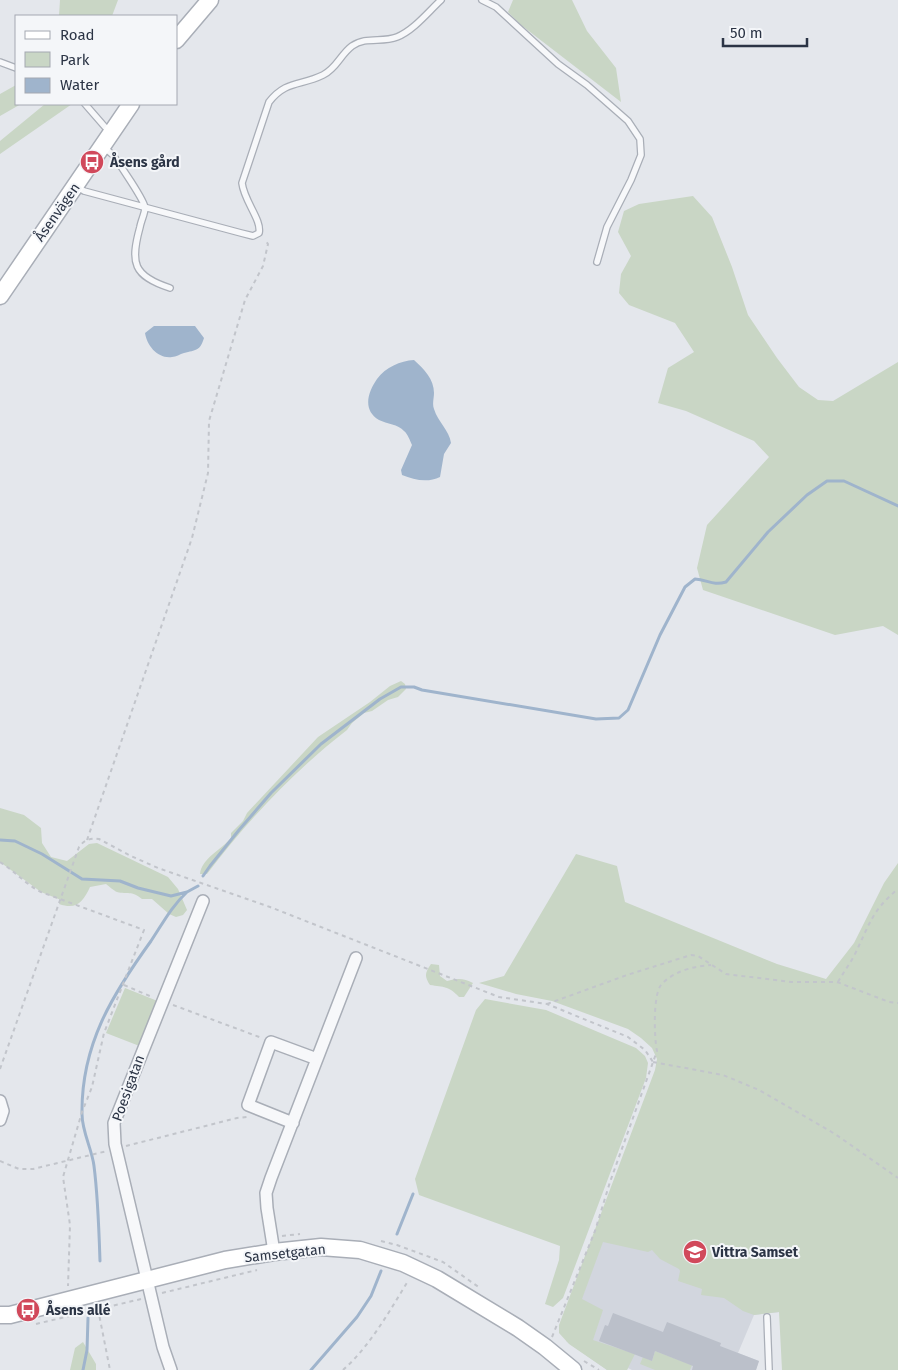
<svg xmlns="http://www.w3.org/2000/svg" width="898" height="1370" viewBox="0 0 898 1370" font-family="'Fira Sans',sans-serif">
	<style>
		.built { fill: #d2d6de }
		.green { fill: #c9d6c5 }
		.water { fill: #9fb4cc }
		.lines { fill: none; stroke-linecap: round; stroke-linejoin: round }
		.stream { stroke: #9fb4cc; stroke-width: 3 }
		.building { fill: #bbc0ca }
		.lane-casing { stroke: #a9aeb7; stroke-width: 8 }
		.street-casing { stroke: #a9aeb7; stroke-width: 14 }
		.secondary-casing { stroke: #a9aeb7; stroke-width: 19 }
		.path { stroke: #c2c5cb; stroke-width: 2; stroke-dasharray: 4 4; stroke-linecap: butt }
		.lane { stroke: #f7f8fa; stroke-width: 5.5 }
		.street { stroke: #f7f8fa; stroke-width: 11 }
		.secondary { stroke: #fff; stroke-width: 16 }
		.labels { text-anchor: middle; stroke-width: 4; stroke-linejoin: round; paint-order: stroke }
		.poi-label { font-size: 14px; font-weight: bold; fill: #2b3445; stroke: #f4f6f9; text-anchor: start }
		.street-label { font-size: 14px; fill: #2b3445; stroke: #f4f6f9 }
	</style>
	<rect width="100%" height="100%" fill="#e4e7ec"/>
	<path class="built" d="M639,1142L780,1312L754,1315L738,1353L759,1361L756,1370H632L628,1368L627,1370H607L566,1341Z"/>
	<path class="green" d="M60,0H118L112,16H59Z
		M513,0H572L587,31L616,68L621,102L521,25L508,12Z
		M16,85V104H21L0,116V94Z
		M45,104H72L0,154V141Z
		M693,196L712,217L732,267L748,315L777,358L799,387L818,400L833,401L898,362V635L883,626L835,635L703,590L697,568L707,525L769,457L754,441L686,411L658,403L668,368L694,352L675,323L629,305L619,293L621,274L631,256L618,232L624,211L639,204Z
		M401,681L405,684L406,689L398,697L388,700L372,711L364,713L352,723L347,730C294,771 248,820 207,874H200C202,858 221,850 231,838V833L243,821L247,813L318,737L370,702L390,686Z
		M0,808L24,815L41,828L42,843L51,857L67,861L89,844L97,843L168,877L178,889L187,910L183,915L176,917L169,914L152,899H142C131,890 128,895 117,892C114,891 109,886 106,884L90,887C83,902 77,910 59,904L61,900L41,892L0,862Z
		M576,854L617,866L625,902L777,964L826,979L854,943L884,883L898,863V1370H782L779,1312L754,1315L743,1311L724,1298L701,1295L702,1289L678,1281L680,1271L679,1269L660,1259L652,1250L648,1252L603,1242L582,1299L603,1310L593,1340L635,1354L627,1370H607L569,1344L559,1333V1325L655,1070L657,1059L652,1048L641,1038L628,1029L552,1001L516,994L479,983L504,976Z
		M431,964L439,965L440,976L447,981C457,978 464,978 473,983L464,997H459C449,986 444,987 430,985C424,976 425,973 431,964Z
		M125,988L160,1002L142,1047L106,1033Z
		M485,999L546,1010L636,1048L645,1056L648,1063L646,1078L563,1298L553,1307L545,1304L559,1260L560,1246L419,1195L415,1179L476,1010Z
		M83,1342L96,1364V1370H70L75,1348Z
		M655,1351L692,1365L690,1370H655L640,1364L643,1357L652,1361Z"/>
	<path class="water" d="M154,326H195L204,338C200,351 196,350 184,353C180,354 176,357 172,357C158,359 147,346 145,333Z
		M414,360C424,369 434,379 434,393C434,398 432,404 434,409C438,422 449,430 451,443L444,454L440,477C428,483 414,480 402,475L401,470L412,445C410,441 408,434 404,431C398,424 387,424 379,420C362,410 368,392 377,379C386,367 400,361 414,360Z"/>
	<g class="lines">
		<path class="stream" d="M0,840L15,841L42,854L82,879L120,881L138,888L171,896L187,892L198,886
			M203,876L210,866L239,830L271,793L321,744L380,699L401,687H414L422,690L596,719L619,718L628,710L660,635L685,587L695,579C708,580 713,586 726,582L768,532L807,495L827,481H844L898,506
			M397,1234L413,1194
			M100,1261C99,1230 98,1197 94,1166C92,1149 82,1132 82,1114C81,1045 112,995 151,941C163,923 171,907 187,892
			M83,1370L87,1350L88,1318
			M311,1370L357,1317L371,1296L381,1271"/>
	</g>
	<path class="building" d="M613,1313L663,1332L667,1322L721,1343L720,1346L759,1361L756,1370H692L693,1366L655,1351L652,1361L599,1341L605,1325L608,1326Z"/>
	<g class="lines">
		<g class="lane-casing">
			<path id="lane" d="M482,0L496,7L558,64L587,85L628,121L640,139L641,155L631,180L607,227L597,262
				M0,62L16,68
				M85,104L105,127L111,132
				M103,148C107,150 110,152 113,155C118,162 145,201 145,208C145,213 141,221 140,227C130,263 133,276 170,288
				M76,186L84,191L241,233L253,236L259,233C262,220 244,201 242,183L269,102C286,80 301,86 323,75C337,68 340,55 352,46C366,36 382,43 397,37C414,30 428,12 441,0
				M767,1317L769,1370"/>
		</g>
		<g class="street-casing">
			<path id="street" d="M0,1101L3,1111L0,1120
				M293,1123L248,1105L271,1042L317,1059
				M274,1252L267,1208L266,1193L271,1178L356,958
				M171,1370L163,1347L115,1144L114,1123L203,901"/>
		</g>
		<g class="secondary-casing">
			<path id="secondary" d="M176,40L210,0
				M0,296L131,104
				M0,1315H10L225,1260L274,1252L321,1247L360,1250L403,1263L437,1279L518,1328L545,1347L573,1370"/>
		</g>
		<path class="path" d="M87,840L192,538L208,473L209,421L245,300L263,266L268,244L265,240
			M0,862C15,871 25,884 41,892L144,930L104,1033L92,1087L82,1112L63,1177L70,1225L68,1286
			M838,982C843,973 849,965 854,956C869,926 871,911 898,889
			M124,985L152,997
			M547,1004L627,975L691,955L698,956L726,974L791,982H837L889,1002L898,1003
			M173,1005L262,1038
			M653,1062L723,1075L759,1090L835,1134L898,1178
			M0,1069L79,847C84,840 90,838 99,839L131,856L158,868L270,907L499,997L547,1004L628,1037L645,1050L653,1062
			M126,1146L237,1118L247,1117
			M0,1161L19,1169H33L107,1151
			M282,1236L300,1234
			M381,1241L397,1245L443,1262L480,1288
			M162,1293L257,1270
			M98,1309L110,1370
			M36,1324L141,1299
			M552,1337L595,1231L610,1182L657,1051C654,1037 653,995 661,985C673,971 695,966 711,965
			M584,1361L599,1370
			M343,1370C370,1346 389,1312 408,1281"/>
		<use href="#lane" class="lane"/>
		<use href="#street" class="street"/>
		<use href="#secondary" class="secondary"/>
	</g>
	<defs>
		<g id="bus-disc" transform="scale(1.25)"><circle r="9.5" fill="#d1495b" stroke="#f4f6f9"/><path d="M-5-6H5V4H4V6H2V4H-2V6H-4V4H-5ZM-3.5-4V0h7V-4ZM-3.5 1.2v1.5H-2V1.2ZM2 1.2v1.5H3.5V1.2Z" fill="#fff"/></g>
		<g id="school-disc" transform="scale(1.25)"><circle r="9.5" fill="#d1495b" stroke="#f4f6f9"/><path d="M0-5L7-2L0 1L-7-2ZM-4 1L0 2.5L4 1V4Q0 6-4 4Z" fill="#fff"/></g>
	</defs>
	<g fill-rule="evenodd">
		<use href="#bus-disc" x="92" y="162"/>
		<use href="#school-disc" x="695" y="1252"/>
		<use href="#bus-disc" x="28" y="1310"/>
	</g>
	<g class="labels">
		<g class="poi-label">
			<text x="110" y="167">Åsens gård</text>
			<text x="712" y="1257">Vittra Samset</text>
			<text x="46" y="1315">Åsens allé</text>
		</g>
		<g class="street-label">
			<text transform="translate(57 212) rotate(-55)" y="5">Åsenvägen</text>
			<text transform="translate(128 1088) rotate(-70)" y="5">Poesigatan</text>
			<text transform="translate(285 1253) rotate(-6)" y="5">Samsetgatan</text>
		</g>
	</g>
	<rect x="15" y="15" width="162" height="90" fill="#f4f6f9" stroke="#a4a8b1"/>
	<rect x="25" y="31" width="25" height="8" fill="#ffffff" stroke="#a4a8b1"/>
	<text x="60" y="40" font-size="15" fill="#2b3445">Road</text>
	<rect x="25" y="52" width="25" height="15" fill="#c9d6c5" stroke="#a4a8b1"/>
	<text x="60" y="65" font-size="15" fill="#2b3445">Park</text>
	<rect x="25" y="78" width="25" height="15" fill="#9fb4cc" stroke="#a4a8b1"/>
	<text x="60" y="90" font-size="15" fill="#2b3445">Water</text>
	<path d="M723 38v8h84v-8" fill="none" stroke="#2b3445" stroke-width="2.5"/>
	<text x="730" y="38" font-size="15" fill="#2b3445" stroke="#f4f6f9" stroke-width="4" paint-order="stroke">50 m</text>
</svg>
